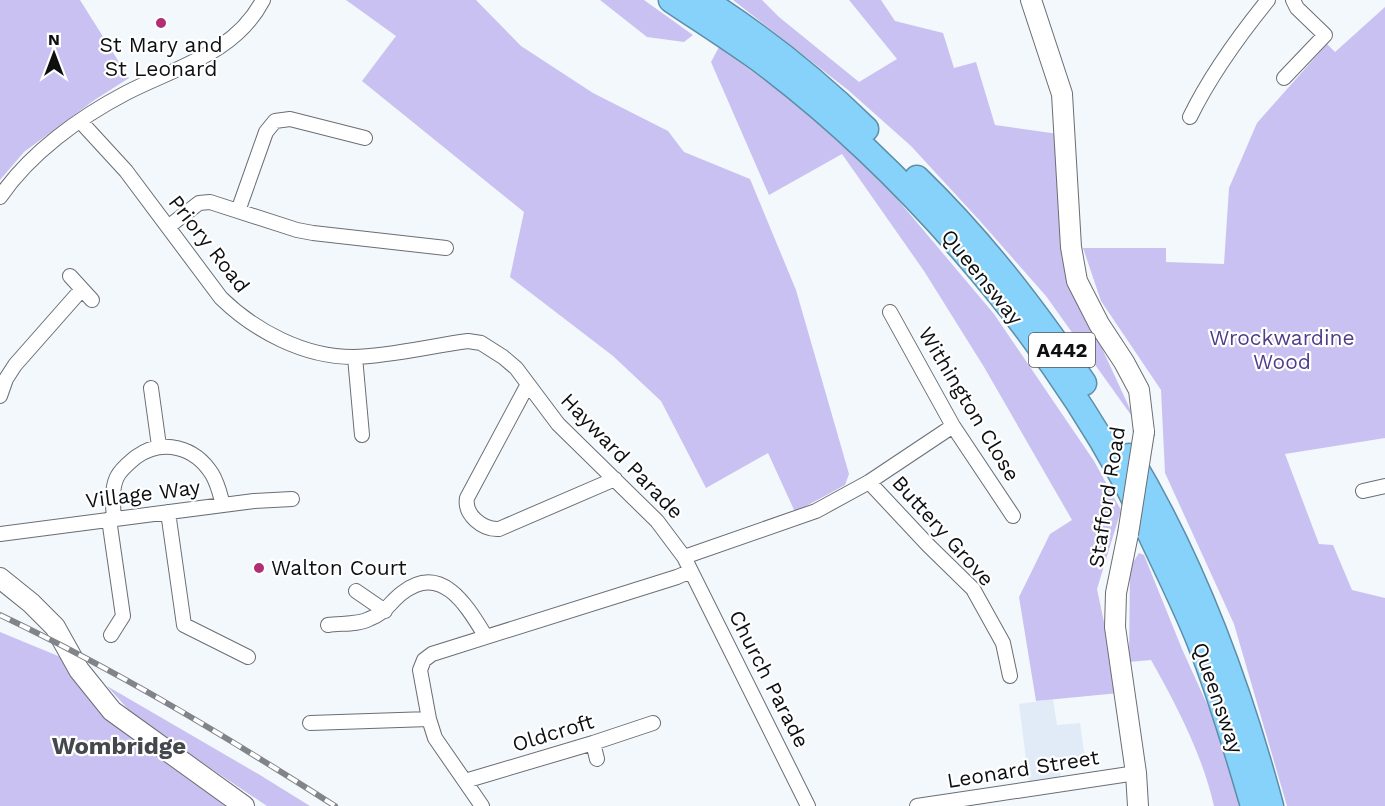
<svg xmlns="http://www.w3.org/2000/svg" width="1385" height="806" viewBox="0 0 1385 806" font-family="'Work Sans',sans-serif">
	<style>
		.built { fill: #e1ebf7 }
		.green { fill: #c9c1f1 }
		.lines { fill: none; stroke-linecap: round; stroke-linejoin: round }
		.street-casing { stroke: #6a6e73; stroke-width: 16 }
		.secondary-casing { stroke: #6a6e73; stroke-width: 22 }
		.highway-casing { stroke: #5c8ea8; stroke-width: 27 }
		.street { stroke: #fff; stroke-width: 14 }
		.secondary { stroke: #fff; stroke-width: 20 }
		.highway { stroke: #86d2fa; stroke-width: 24 }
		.rail-casing { stroke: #818488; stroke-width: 6 }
		.rail { stroke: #fff; stroke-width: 4; stroke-dasharray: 11; stroke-linecap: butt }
		.secondary-bridge-casing { stroke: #6a6e73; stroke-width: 22; stroke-linecap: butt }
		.secondary-bridge { stroke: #fff; stroke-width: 20 }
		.poi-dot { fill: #b22e74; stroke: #fff; stroke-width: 2 }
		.labels { text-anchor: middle; stroke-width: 4.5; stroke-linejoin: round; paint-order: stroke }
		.shield { fill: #fff; stroke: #565758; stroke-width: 1.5 }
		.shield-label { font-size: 20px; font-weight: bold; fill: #0e0f11 }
		.poi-label { font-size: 21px; fill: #0e0f11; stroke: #fff }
		.street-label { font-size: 21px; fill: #0e0f11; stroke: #fff }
		.park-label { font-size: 21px; fill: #503d89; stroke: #fff }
		.quarter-label { font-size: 24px; font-weight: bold; fill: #44484d; stroke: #fff }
	</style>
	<rect width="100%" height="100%" fill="#f3f8fd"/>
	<path class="built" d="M1053,699L1057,725L1080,723L1085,759L1059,762L1061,778L1029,783L1019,704Z"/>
	<path class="green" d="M0,0H80L129,78L93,101L24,152L0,180Z
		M346,0H476L521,46L593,93L668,131L684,152L750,179L796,290L849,474L845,485L795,512L768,453L706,488L661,401L613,356L510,277L524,212L362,81L396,36Z
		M600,0H644L693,35L684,42L647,37Z
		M733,0H762L779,17L859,82L897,59L849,0H881L895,21L943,33L954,68L976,62L995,125L1058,134L1095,333L1136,422L1046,296L980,221L911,146L848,90Z
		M1385,7V438L1285,454L1319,544L1333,545L1352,590L1385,598V806H1287L1234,624L1165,473L1161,390L1101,301L1083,248H1166V262L1224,264L1229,188L1257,123L1327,44L1335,52Z
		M719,47L787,97L877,175L994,314L1094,461L1121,510L1097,589L1119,693L1036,701L1019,597L1050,534L1072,520L984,367L924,271L842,154L769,195L711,62Z
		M1139,553L1144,555L1182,649L1216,724L1242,806H1214C1202,754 1177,706 1151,660L1129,662L1130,567Z
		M0,632L63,658L235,806H0Z
		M107,686L260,775L310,806H267L137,719Z"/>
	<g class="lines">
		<g class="street-casing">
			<path id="street" d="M1284,78L1325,35L1297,8L1293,0
				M1190,117C1211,74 1238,37 1268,0
				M81,122L126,171L221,298C255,331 304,357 353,357C391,356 430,346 468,341L481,343L503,357L516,368L558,424L657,521L684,557L808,806
				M0,197C30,153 80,117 126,93C176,67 235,54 263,0
				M238,211L266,132L275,121L290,119L365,138
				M168,227L199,203L210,202L297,230L313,233L446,248
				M70,276L92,300
				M890,312L953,426L1013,516
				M355,357L362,435
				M528,384L467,498C464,515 483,530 499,529L615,479
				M151,388L159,446
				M0,396L6,379L15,365L82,289
				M869,482L928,545L973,589L1003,643L1010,676
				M1363,491L1385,486
				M168,512L184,625L248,657
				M109,519L123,616L111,635
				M114,519C113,505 111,490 117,477C121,469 129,463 136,457C163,438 195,447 212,474C218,484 220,494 223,505
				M0,534L254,501L292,499
				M684,557L816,511L869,482L953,426
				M356,591L385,611
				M328,625C340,623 358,625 369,619C387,612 389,603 402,593C442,562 467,606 486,637
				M310,723L429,719
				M593,743L597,759
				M465,781L593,743L653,723
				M482,806L435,738L429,719L420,670L424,660L432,654L677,577L691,571
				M917,806L1136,773"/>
		</g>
		<g class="secondary-casing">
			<path id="secondary" d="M1031,0L1062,94L1071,247L1077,281L1099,324L1124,362L1139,390L1144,432
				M1128,534L1116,593L1115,627L1136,773L1138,806
				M0,578L31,603L55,627L79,670L112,711L244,806"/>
		</g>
		<g class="highway-casing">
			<path id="highway" d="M671,0C702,21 734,41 764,63C904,169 1039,324 1123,478C1134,498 1143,518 1152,538C1168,572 1185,606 1199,641C1220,694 1237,751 1253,806
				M704,0C762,37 817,81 866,129
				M917,178C982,241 1033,308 1084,383
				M1129,456C1193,562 1239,687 1271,806"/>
		</g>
		<use href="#street" class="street"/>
		<use href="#secondary" class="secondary"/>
		<use href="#highway" class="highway"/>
		<g class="rail-casing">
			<path id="rail" d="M0,615C116,670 227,737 335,806"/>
		</g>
		<use href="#rail" class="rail"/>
		<g class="secondary-bridge-casing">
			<path id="secondary-bridge" d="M1128,534L1144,432"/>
		</g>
		<use href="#secondary-bridge" class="secondary-bridge"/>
	</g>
	<g class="poi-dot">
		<circle cx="161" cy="23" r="6"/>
		<circle cx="259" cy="568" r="6"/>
	</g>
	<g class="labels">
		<rect class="shield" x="1029" y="333" width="66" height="34" rx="4.5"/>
		<g class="shield-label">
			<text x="1062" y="357">A442</text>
		</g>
		<g class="poi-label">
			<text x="161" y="52">St Mary and<tspan x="161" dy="24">St Leonard</tspan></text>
			<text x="271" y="575" text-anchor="start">Walton Court</text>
		</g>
		<g class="street-label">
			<text transform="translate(209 244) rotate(52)" y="7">Priory Road</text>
			<text transform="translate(982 277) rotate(51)" y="7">Queensway</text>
			<text transform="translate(969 404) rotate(59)" y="7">Withington Close</text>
			<text transform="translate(622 456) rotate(46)" y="7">Hayward Parade</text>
			<text transform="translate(143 494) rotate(-7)" y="7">Village Way</text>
			<text transform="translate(1107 497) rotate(-81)" y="7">Stafford Road</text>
			<text transform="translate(943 531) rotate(48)" y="7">Buttery Grove</text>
			<text transform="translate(769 679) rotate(63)" y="7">Church Parade</text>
			<text transform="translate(1218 698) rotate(71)" y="7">Queensway</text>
			<text transform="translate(553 733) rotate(-17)" y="7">Oldcroft</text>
			<text transform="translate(1023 769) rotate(-9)" y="7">Leonard Street</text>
		</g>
		<g class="park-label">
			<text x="1282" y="345">Wrockwardine<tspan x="1282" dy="24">Wood</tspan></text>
		</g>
		<g class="quarter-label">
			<text x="119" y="754">Wombridge</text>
		</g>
	</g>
	<g transform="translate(54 54)" stroke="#ffffff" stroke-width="4.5" paint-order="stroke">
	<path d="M0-4.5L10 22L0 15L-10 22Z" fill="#0e0f11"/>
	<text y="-9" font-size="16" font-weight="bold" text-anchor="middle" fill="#0e0f11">N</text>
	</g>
</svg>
